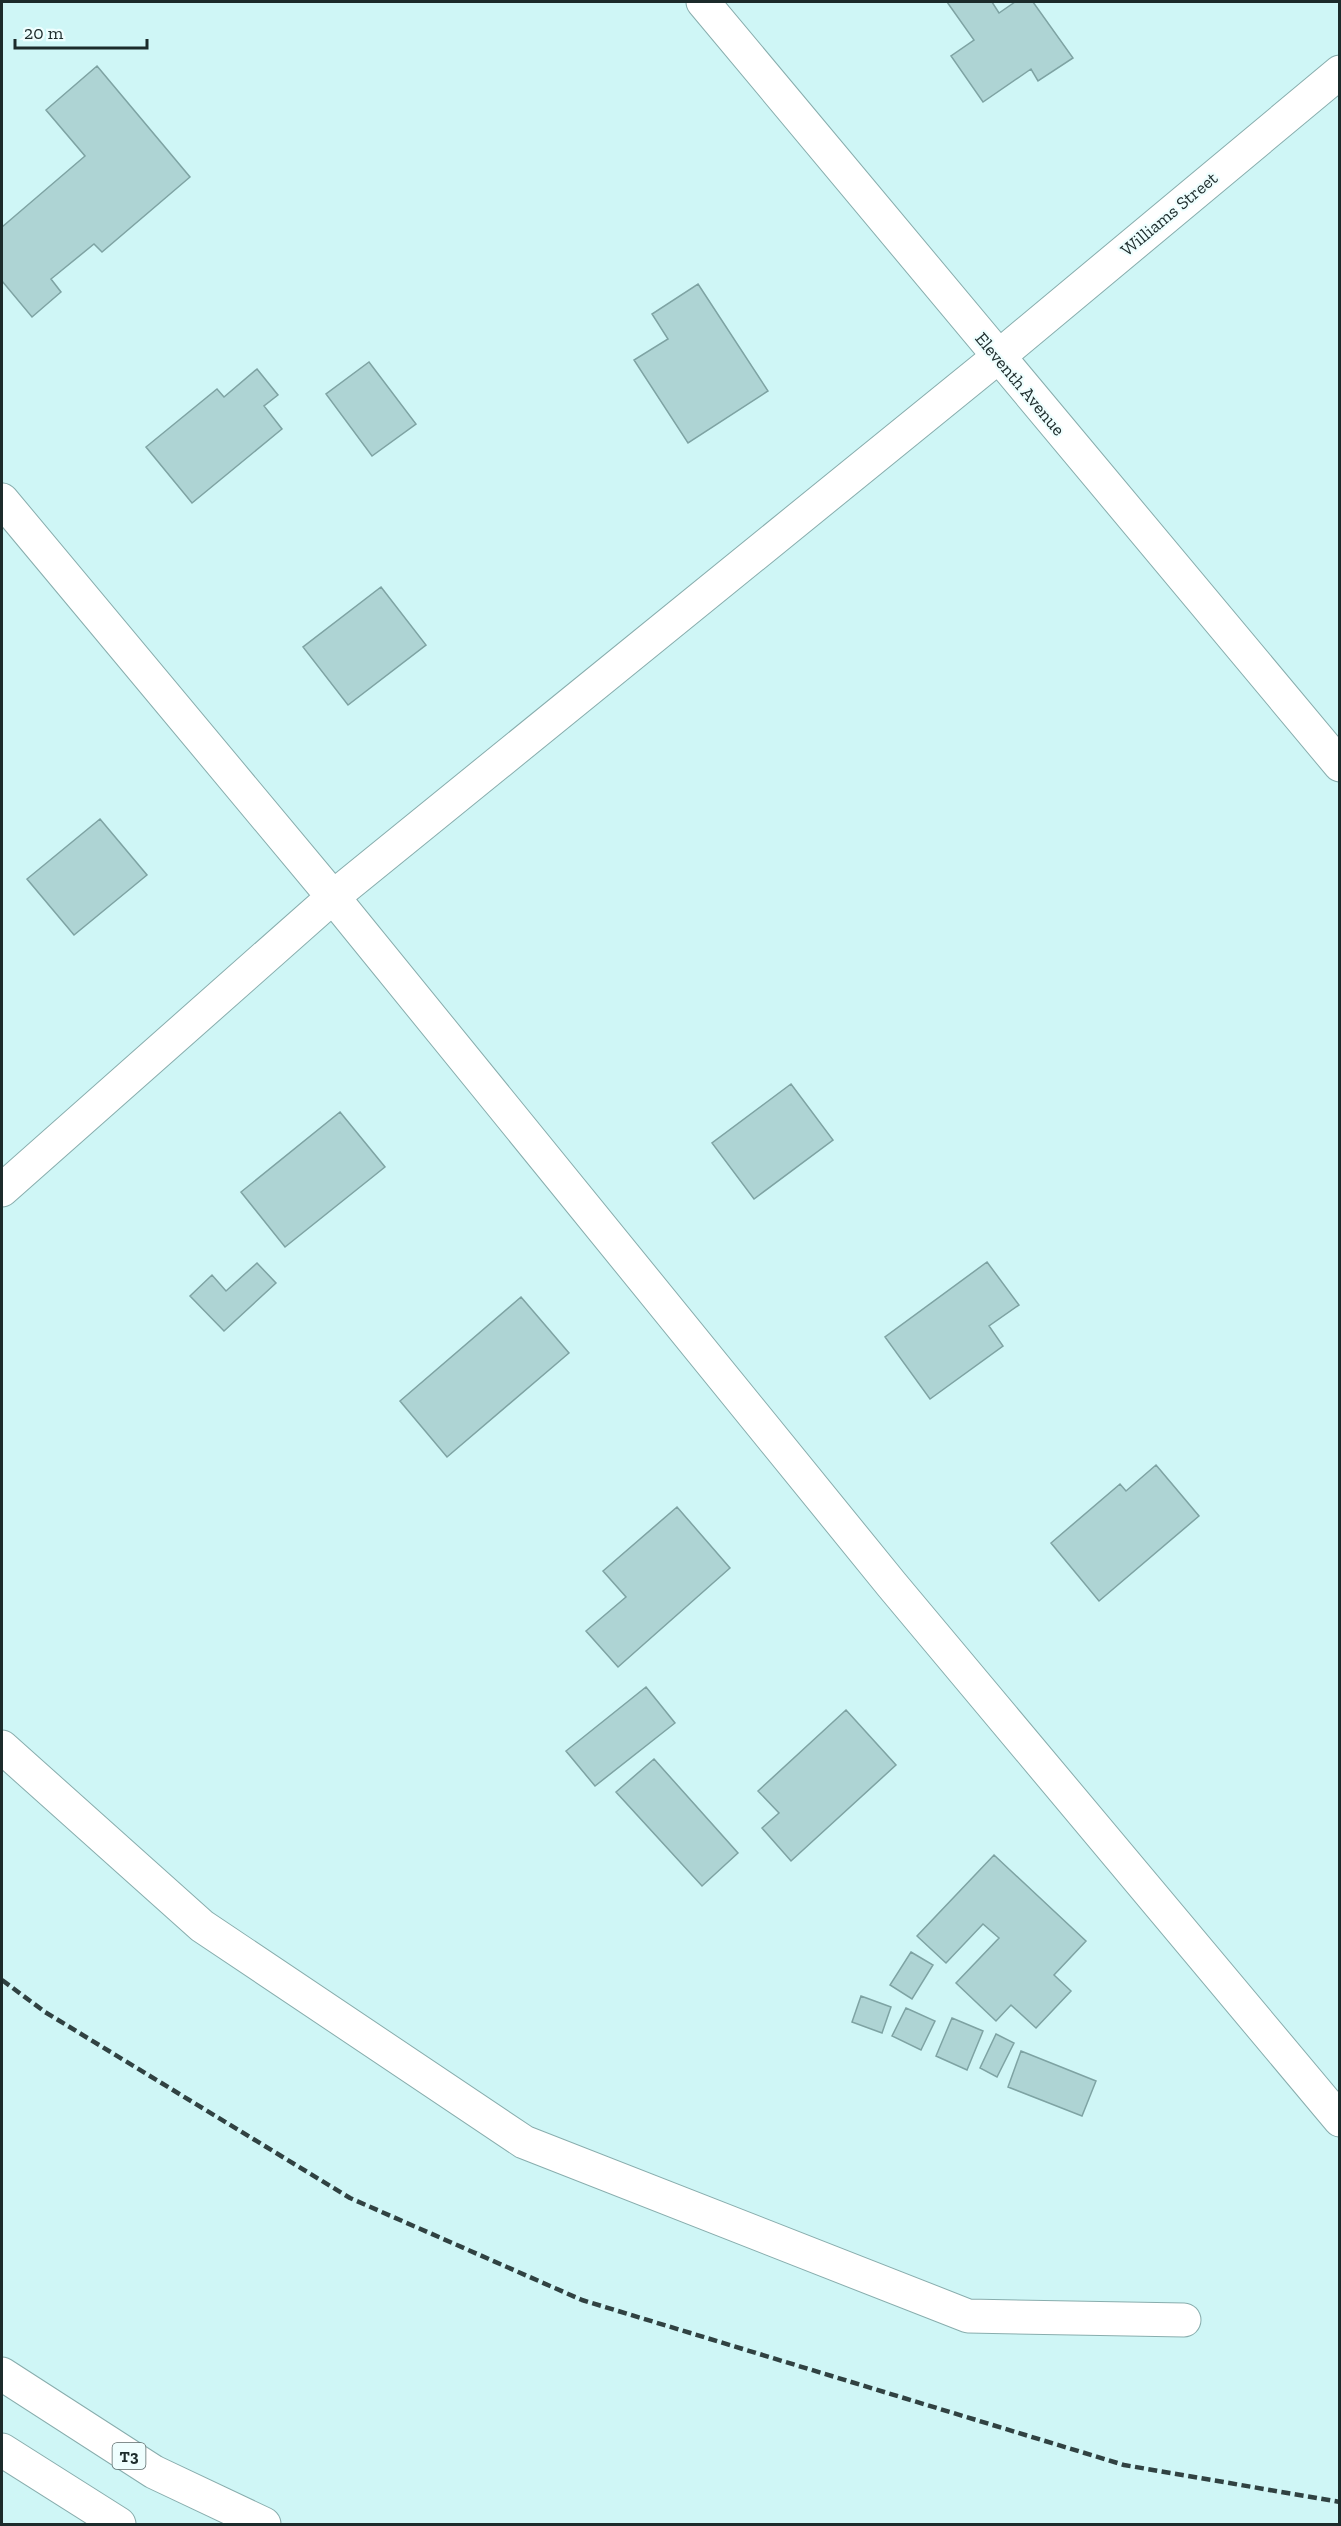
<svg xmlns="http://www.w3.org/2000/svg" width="1341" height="2526" viewBox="0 0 1341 2526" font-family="'Zilla Slab',serif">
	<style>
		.building { fill: #aed4d4; stroke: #7ea3a3; stroke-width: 1.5 }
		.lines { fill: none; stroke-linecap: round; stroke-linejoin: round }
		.minor-casing { stroke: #88adad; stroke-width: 35 }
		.tertiary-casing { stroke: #88adad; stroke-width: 35 }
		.trunk-casing { stroke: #88adad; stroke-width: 35 }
		.minor { stroke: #fff; stroke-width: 33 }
		.tertiary { stroke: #fff; stroke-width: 33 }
		.trunk { stroke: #fff; stroke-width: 33 }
		.rail { stroke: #304242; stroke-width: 4.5; stroke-dasharray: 9 4.5; stroke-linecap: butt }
		.labels { text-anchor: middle; stroke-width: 4.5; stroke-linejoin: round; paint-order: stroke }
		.shield { fill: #eefefe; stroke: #5b6a6a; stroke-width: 1.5 }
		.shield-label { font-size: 16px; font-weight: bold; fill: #1c2b2b }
		.street-label { font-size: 18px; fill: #1c2b2b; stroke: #eefefe }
	</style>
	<rect width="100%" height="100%" fill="#cff6f6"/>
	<path class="building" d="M947,2H992L999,13L1015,2H1033L1073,58L1038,81L1031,69L983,102L951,56L974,40Z
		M97,66L190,177L102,252L94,244L51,279L61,292L32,317L2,281V227L85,156L46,110Z
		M698,284L768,391L688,443L634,360L668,339L652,314Z
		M369,362L416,424L372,456L326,394Z
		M257,369L278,395L264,406L282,429L192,503L146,447L217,389L224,397Z
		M381,587L426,645L348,705L303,647Z
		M100,819L147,875L74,935L27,879Z
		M791,1084L833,1140L754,1199L712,1143Z
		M340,1112L385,1167L285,1247L241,1192Z
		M987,1262L1019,1305L989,1326L1003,1346L930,1399L885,1337Z
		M257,1263L276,1283L224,1331L190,1296L212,1275L226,1291Z
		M521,1297L569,1353L447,1457L400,1401Z
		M1156,1465L1199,1516L1099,1601L1051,1543L1120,1484L1126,1491Z
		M677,1507L730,1568L618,1667L586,1631L626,1597L603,1571Z
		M646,1687L675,1723L595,1786L566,1751Z
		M846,1710L896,1765L791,1861L762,1828L779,1813L758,1791Z
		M654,1759L738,1853L702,1886L616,1792Z
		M994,1855L1086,1941L1054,1975L1071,1991L1036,2028L1011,2005L996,2021L956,1983L999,1938L983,1924L946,1963L917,1936Z
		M911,1952L933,1965L912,1999L890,1985Z
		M861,1996L891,2007L882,2033L852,2022Z
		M906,2008L935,2021L921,2050L892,2036Z
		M952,2018L983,2031L967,2070L936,2056Z
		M996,2034L1014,2043L997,2077L980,2068Z
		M1021,2051L1096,2081L1082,2116L1008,2087Z"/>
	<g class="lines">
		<g class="minor-casing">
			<path id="minor" d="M2,500L333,897L892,1585L1340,2120
				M2,1190L333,897L998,357L1340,72
				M2,1747L202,1926L524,2142L968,2316L1184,2320"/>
		</g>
		<g class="tertiary-casing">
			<path id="tertiary" d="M703,2L1340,765"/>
		</g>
		<g class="trunk-casing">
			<path id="trunk" d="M2,2374L154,2472L264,2524
				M2,2450L119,2524"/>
		</g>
		<use href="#minor" class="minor"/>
		<use href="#tertiary" class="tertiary"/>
		<use href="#trunk" class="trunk"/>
		<path class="rail" d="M2,1980L45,2012L350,2198L582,2300L1124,2465L1340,2502"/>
	</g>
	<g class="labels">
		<rect class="shield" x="112.5" y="2443" width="33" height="26" rx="4.5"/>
		<g class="shield-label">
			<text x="129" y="2462">T3</text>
		</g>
		<g class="street-label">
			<text transform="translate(1169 214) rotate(-40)" y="6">Williams Street</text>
			<text transform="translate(1020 384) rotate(50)" y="6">Eleventh Avenue</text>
		</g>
	</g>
	<rect width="1341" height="2526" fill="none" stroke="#1c2b2b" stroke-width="6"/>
	<path d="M15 39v9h132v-9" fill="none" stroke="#1c2b2b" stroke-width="3"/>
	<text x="24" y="39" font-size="18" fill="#1c2b2b" stroke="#eefefe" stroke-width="4.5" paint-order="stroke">20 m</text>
</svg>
